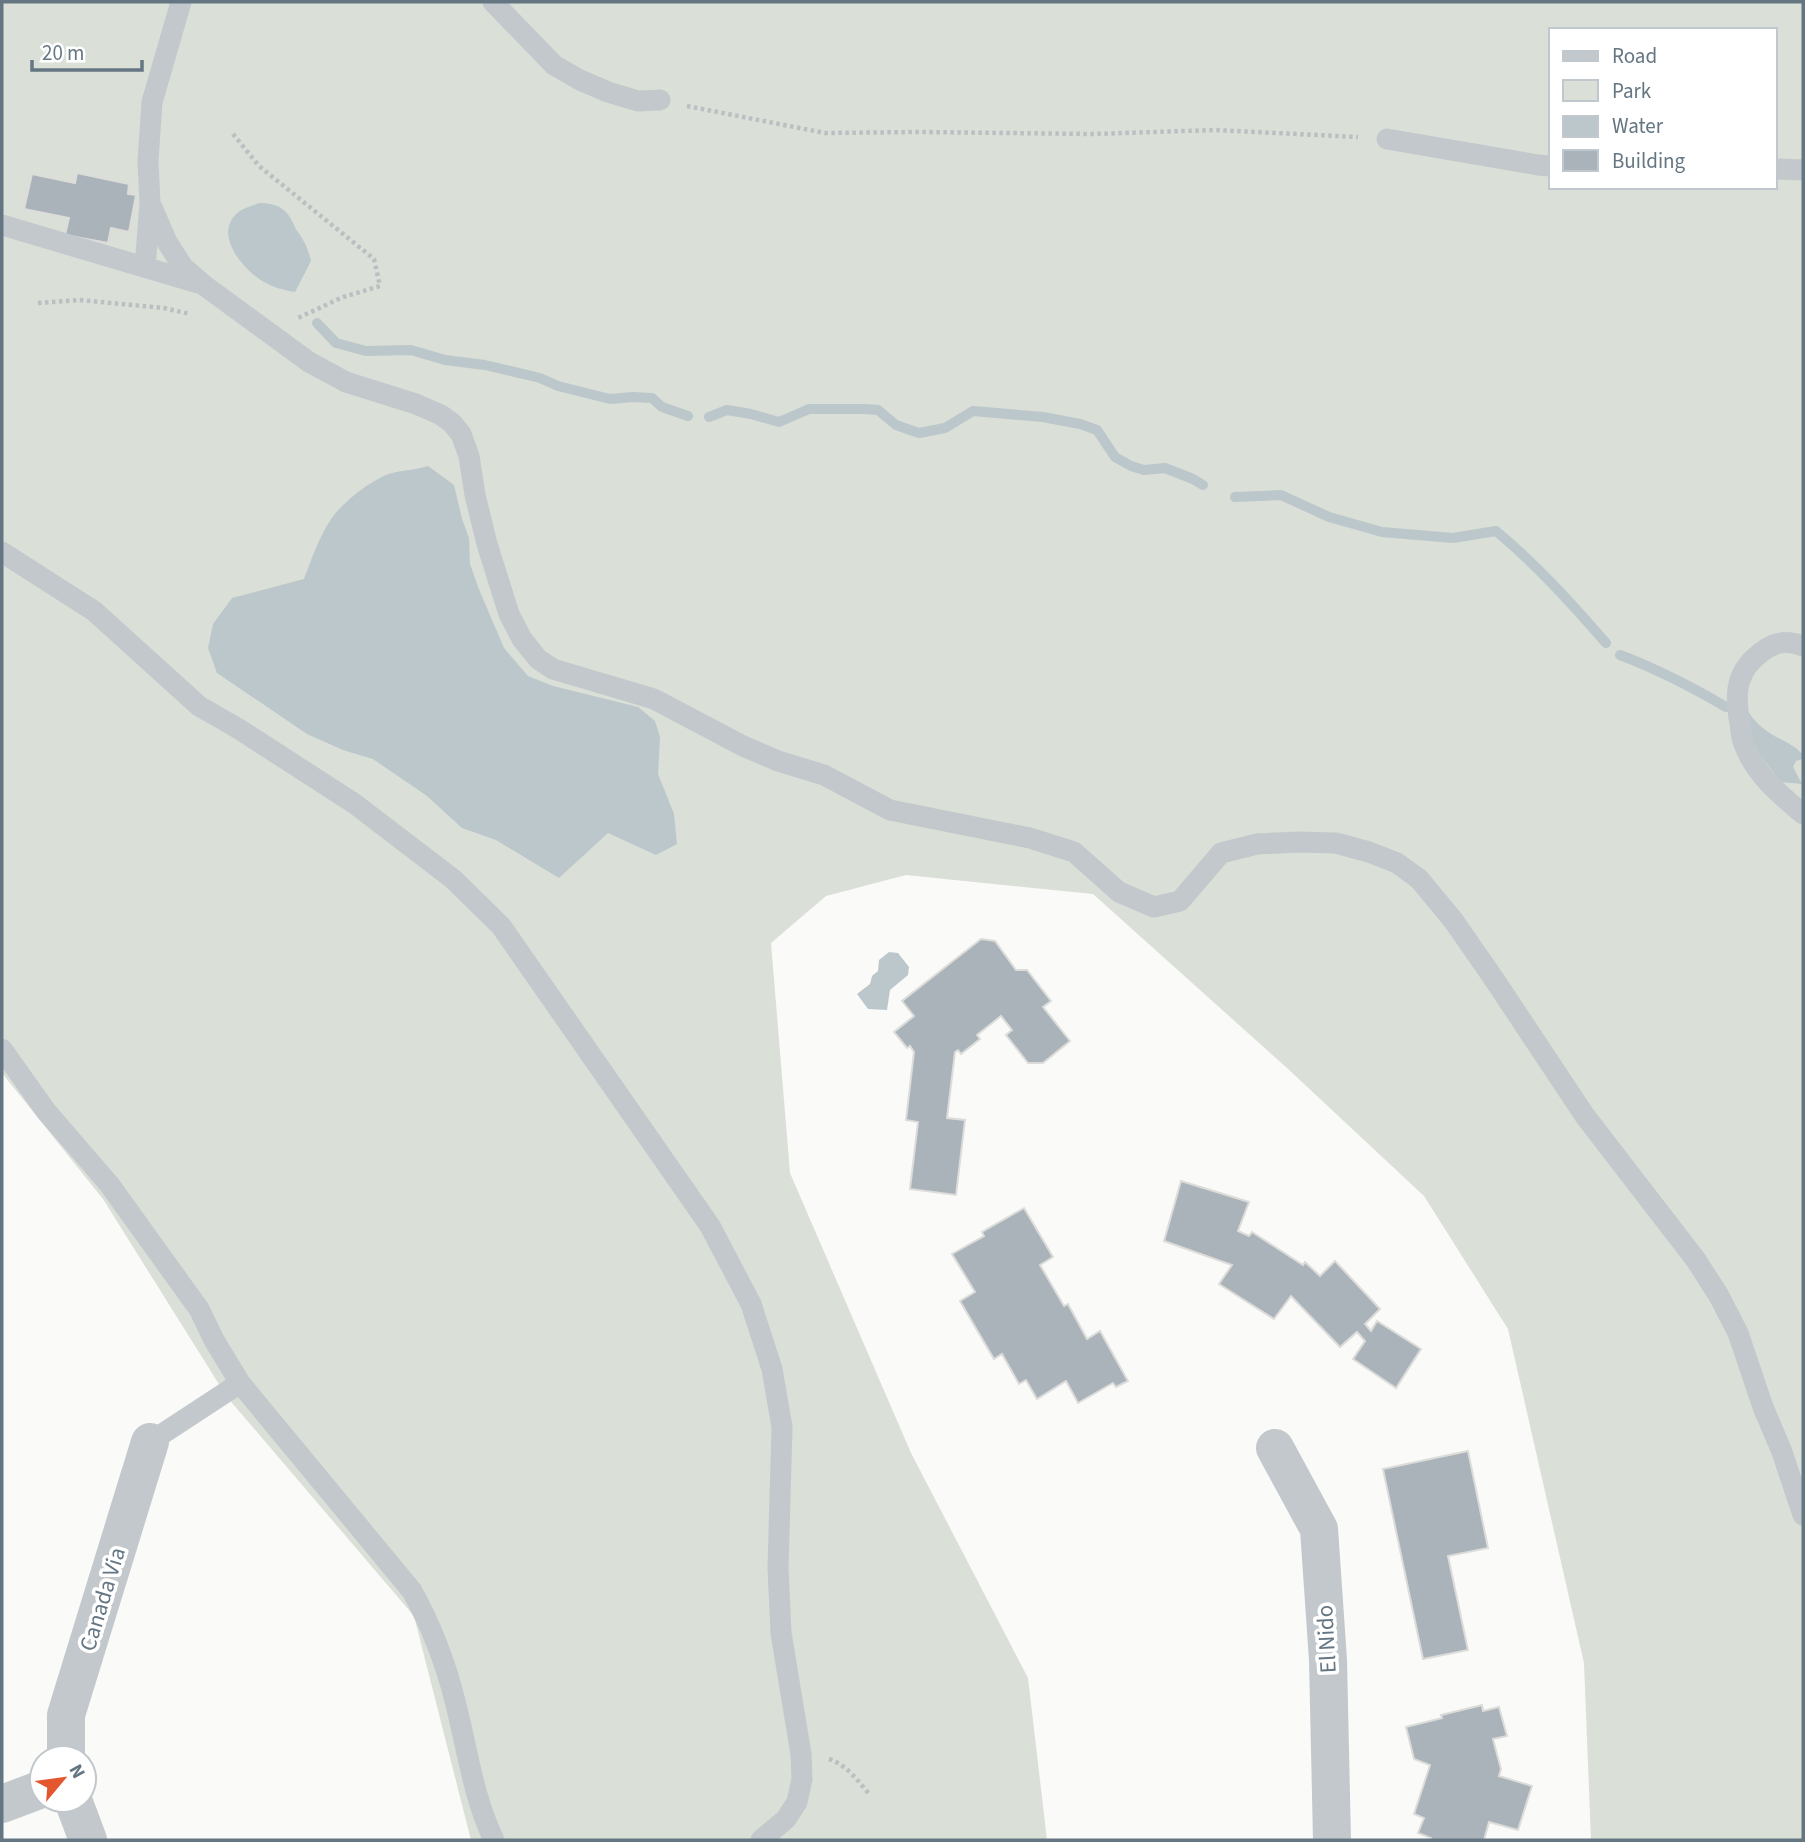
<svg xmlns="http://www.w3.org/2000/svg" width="1805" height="1842" viewBox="0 0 1805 1842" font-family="'Source Sans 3',sans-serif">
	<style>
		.green { fill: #dadfd7; fill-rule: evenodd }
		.water { fill: #bbc7cb }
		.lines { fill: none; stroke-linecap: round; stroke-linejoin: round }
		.stream { stroke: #bbc7cb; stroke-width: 10 }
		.building { fill: #aab3b9; stroke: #dcdcda; stroke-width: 2 }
		.path { stroke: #bbbfc2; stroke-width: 4.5; stroke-dasharray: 3.5 3.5; stroke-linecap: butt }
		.lane { stroke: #c3c8cc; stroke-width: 21 }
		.street { stroke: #c3c8cc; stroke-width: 38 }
		.labels { text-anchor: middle; stroke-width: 7; stroke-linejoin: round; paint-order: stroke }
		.street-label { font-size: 23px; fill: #657683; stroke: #fff }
	</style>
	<rect width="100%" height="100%" fill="#fafaf8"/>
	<path class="green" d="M2,2H1803V1840H1591L1584,1663L1508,1329L1424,1196L1287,1068L1093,894L906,875L826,896L771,943L790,1173L911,1453L1028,1678L1047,1840H471L414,1616L227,1397L103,1199L2,1073ZM1551,30H1775V187H1551Z"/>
	<path class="water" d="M259,203C278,203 287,209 294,225C296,231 301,235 303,240C307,246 309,254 311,261L295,292C284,290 274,288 264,282C246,272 218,241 232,219C238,209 249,207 259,203Z
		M428,466L454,485L462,519L469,538L470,564L478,587L504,648L528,676L553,686L638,707L655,721L660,737L658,774L674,814L677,844L656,855L608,833L559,878L496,840L462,828L427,796L373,759L343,750L307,734L217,673L208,648L213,624L232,598L304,579C312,558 320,534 334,515C346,500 368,483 386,475C397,470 414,471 428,466Z
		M1745,707C1750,715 1756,723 1764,729C1776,739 1792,742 1803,755V759L1796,761L1793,767L1802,784L1781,782L1754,747Z
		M889,952L898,953L909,967L908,975L890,990L887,1010L868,1009L857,994L870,984L872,976L878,971L879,960Z"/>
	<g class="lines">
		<path class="stream" d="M317,323L336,343L366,351L411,350L445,360L485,365L540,378L558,386L610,399L633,397L652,398L662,407L688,416
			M709,417L727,410L751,414L779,422L809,409H864L878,410L896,425L919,433L945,428L973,411L1043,417L1080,424L1097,430L1115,457L1131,466L1144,470L1165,468L1193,479L1203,485
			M1235,497L1281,495L1329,517L1382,532L1453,538L1496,531C1537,565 1571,603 1606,643
			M1620,655C1657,669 1692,687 1726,707"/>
	</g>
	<path class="building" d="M77,173L129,184L128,194L136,195L129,232L111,228L108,243L65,235L69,218L24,209L32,174L75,183Z
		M981,939L995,941L1016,970H1027L1051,1001L1043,1007L1070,1041L1043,1063H1028L1006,1035L1012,1030L1001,1016L977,1035L980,1039L961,1054L958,1050L955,1052L947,1118L965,1120L956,1195L910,1189L918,1122L906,1120L914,1052L910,1046L907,1048L894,1032L914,1016L902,1001Z
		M1181,1181L1249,1202L1238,1231L1249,1236L1252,1232L1303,1265L1305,1262L1320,1276L1335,1261L1380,1309L1365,1324L1371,1331L1377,1321L1421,1349L1396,1388L1353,1359L1365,1341L1357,1332L1340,1347L1291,1296L1274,1319L1219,1284L1232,1265L1164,1241Z
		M1024,1208L1053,1257L1040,1265L1064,1306L1068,1304L1087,1339L1100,1331L1128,1381L1116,1387L1113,1383L1078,1403L1066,1381L1037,1399L1026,1380L1019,1384L1002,1354L994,1359L960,1301L975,1292L952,1254L984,1236L982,1232Z
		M1468,1451L1488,1548L1448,1556L1468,1650L1423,1659L1383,1469Z
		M1482,1705L1483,1711L1499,1707L1507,1736L1493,1739L1501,1769L1499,1776L1532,1786L1518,1830L1489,1822L1484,1840H1430L1431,1838L1418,1833L1424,1818L1414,1814L1430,1765L1414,1759L1406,1727L1442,1718L1441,1715Z"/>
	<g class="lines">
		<path class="path" d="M687,106L825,133L920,132L1093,134L1215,130L1358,137
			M233,134L259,166L374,259L380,286L343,297L298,318
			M38,303L80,300L164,308L190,314
			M829,1759C847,1765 858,1781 870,1795"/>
		<path class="lane" d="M493,2L554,65L580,80L608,92L638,101L660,100
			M1387,139L1538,165L1551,166
			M1775,169L1803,170
			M150,203L167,242L183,267L205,286L309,362L346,382L416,404L441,415L452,423L461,434L469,456L475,495L487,544L509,614L522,639L538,659L553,669L654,699L743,746L778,761L824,775L890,810L1030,838L1074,852L1119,892L1154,907L1180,901L1221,853L1257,844L1299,842L1336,843L1369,852L1397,863L1419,879L1453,920L1494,979L1585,1116L1696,1260L1719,1296L1738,1333L1763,1407L1782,1452L1803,1515
			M2,225L198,283
			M145,267L150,203L148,161L152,102L181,2
			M2,552L94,611L199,706L239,729L355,804L453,879L501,926L710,1226L751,1304L772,1369L782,1427L778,1568L781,1633L801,1754L802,1779L797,1802L786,1819L761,1840
			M1803,646C1788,640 1776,641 1763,651C1736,670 1734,693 1740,723C1741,730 1741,738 1744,744C1755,774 1779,794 1803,814
			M2,1049L46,1111L109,1184L199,1309L214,1340L240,1383L412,1591C432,1627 445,1661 455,1701C467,1747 473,1797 494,1840
			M150,1442L240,1383"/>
		<path class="street" d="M1275,1448L1319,1529L1328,1660L1332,1840
			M66,1758V1715L150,1442
			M73,1800L88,1840
			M2,1804L42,1789"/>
	</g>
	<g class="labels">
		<g class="street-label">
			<text transform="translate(102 1599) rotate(-73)" y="8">Canada Via</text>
			<text transform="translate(1326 1639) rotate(-93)" y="8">El Nido</text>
		</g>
	</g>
	<rect width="1805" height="1842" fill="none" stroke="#657683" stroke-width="7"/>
	<rect x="1549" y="28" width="228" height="161" fill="#ffffff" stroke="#c1c8cd" stroke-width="2"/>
	<rect x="1563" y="51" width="35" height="10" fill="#c3c8cc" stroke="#c1c8cd" stroke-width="2"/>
	<text x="1612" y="63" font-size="21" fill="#657683">Road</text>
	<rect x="1563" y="80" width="35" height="21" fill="#dadfd7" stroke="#c1c8cd" stroke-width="2"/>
	<text x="1612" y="98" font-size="21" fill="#657683">Park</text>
	<rect x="1563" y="116" width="35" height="21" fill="#bbc7cb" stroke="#c1c8cd" stroke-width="2"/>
	<text x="1612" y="133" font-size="21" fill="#657683">Water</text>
	<rect x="1563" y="150" width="35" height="21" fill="#aab3b9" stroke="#c1c8cd" stroke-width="2"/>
	<text x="1612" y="168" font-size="21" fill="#657683">Building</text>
	<g transform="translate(63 1779) rotate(61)"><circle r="33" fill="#ffffff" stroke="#c1c8cd" stroke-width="2"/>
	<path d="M0-5L12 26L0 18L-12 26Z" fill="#e4572e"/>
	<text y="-10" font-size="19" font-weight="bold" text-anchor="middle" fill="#657683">N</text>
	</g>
	<path d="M32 60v10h110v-10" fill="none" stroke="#657683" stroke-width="3.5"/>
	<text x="42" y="60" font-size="21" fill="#657683" stroke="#ffffff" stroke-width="5" paint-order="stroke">20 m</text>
</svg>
